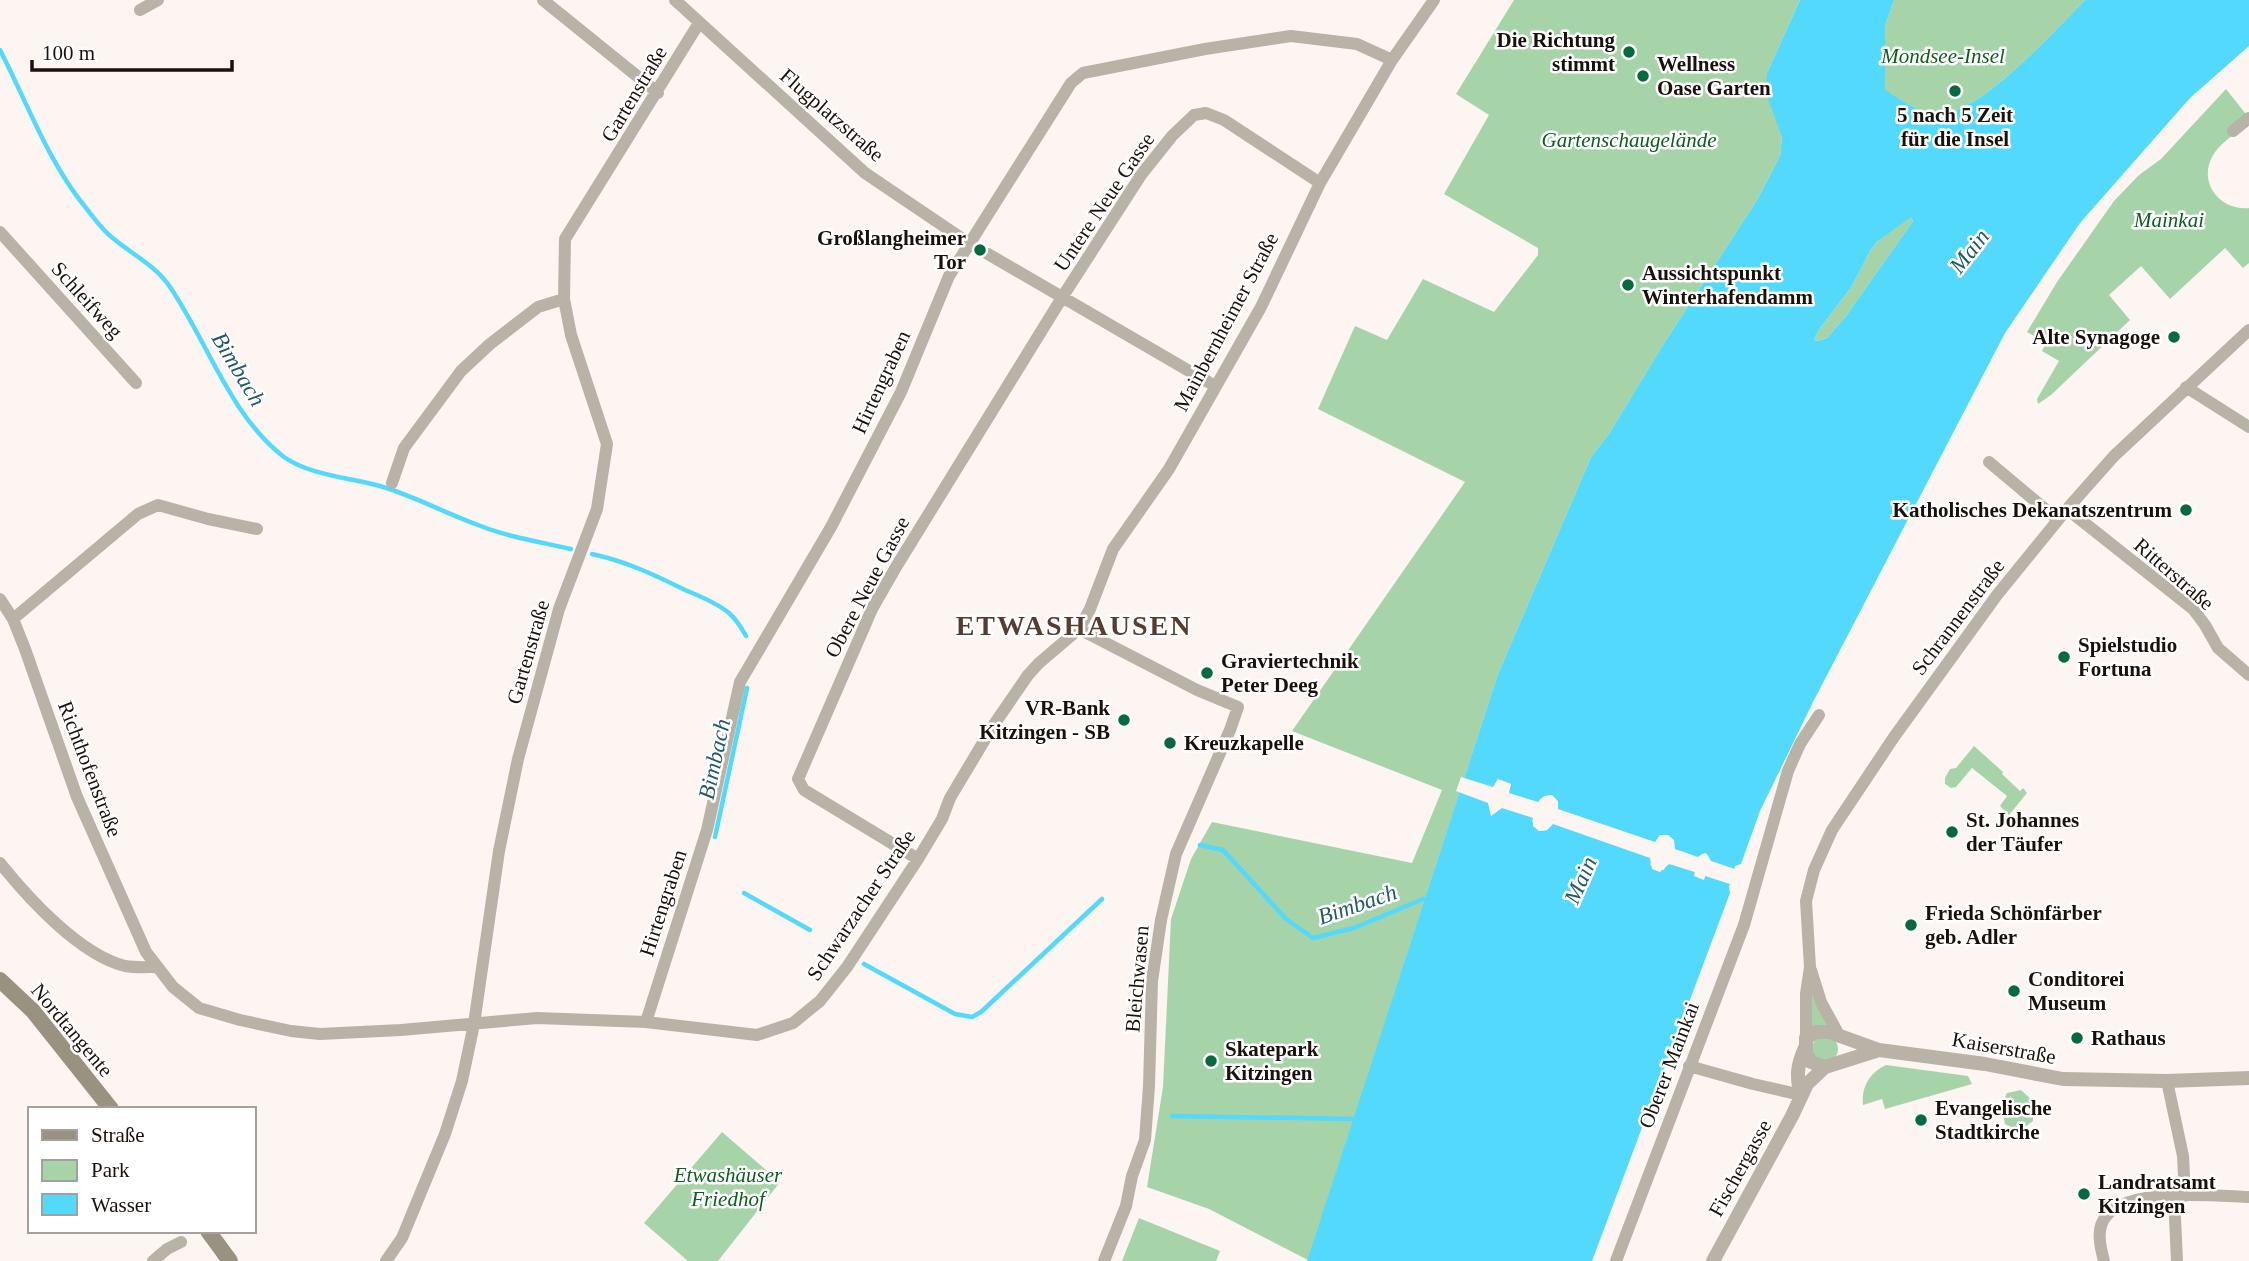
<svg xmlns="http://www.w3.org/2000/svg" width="2249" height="1261" viewBox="0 0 2249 1261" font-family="'Times New Roman',serif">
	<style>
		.green { fill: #a7d3a9 }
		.water { fill: #53d9fb; fill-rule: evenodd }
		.pier { fill: #fcf5f2; fill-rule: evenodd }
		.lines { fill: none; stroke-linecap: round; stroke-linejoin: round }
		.stream { stroke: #53d9fb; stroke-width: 4.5 }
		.minor { stroke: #b8b3a6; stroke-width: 12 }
		.tertiary { stroke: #b8b3a6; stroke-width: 14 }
		.secondary { stroke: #9a9280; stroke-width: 16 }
		.poi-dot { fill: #066a3f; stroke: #fff; stroke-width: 2.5 }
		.labels { text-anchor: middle; stroke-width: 5; stroke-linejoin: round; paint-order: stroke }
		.poi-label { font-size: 21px; font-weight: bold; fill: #1b110c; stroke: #fff; text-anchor: start }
		.park-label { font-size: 21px; font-style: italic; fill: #0c5f1e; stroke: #fff }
		.street-label { font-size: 21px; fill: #1b110c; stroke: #fff }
		.water-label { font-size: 23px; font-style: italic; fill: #245b69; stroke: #fff }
		.district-label { font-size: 28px; font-weight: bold; letter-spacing: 2px; fill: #563c31; stroke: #fff }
	</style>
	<rect width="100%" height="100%" fill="#fcf5f2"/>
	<path class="green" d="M1514,0H1800L1767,73L1782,137L1780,156L1757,200L1661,348L1609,434L1591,457L1498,674L1308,1260L1209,1209L1147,1187L1163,1087L1171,919L1191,859L1212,822L1412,863L1442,790L1292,731L1465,482L1318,409L1355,326L1387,340L1423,279L1494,312L1538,255V248L1444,194L1489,115L1456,94Z
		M1894,0H2085C2056,29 1980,115 1939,114C1918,113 1903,101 1885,91V26Z
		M2226,89L2249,118V123C2237,133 2219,143 2212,157C2198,184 2221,211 2249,208V263L2243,268L2225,248L2170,299L2141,266L2109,295L2130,320L2051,395L2038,404L2037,399L2059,361L2042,351L2046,343L2027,332L2057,282L2114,201L2139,175L2161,159Z
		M1911,216L1913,221L1846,316L1827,338L1819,341L1814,340L1818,331L1852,286L1870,251L1877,242Z
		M1974,746L2003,772L2002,774L2020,791L2023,788L2027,793L2009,815L2000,806L2007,796L1972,768L1956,787L1951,788L1945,784V778L1950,769L1956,768Z
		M1813,993L1830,1024L1812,1029L1810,996Z
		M1812 1049a13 13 0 1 1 26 0a13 13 0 1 1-26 0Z
		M1886,1065L1968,1076L1972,1084L1885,1109L1882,1099L1863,1105C1861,1087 1870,1072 1886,1065Z
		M2021,1090L2033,1101V1121C2022,1130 2018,1131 2005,1124L2001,1105L2007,1093Z
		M722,1132L780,1182L718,1261H688L644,1223Z
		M1139,1218L1220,1251L1216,1261H1122Z"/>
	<path class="water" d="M1800,0H1894L1885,26V90C1903,101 1918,113 1939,114C1980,115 2056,29 2085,0H2249V46L2190,98L2080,223L2005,333L1813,702L1760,811L1741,864L1735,866L1729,887L1730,893L1592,1261H1307L1498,674L1591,457L1609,434L1661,348L1757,200L1780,156L1782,137L1766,93L1767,73ZM1911,217L1913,221L1846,316L1827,338L1819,341L1814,340L1818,331L1852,286L1870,251L1877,242ZM1498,779L1511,784L1501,808L1491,815L1493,788ZM1552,795L1558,809L1547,830L1539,831L1532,821L1540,799ZM1660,836L1674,840L1664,870L1650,865ZM1708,855L1710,861L1704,880L1694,876L1698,857Z"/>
	<path class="pier" d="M1461,777L1493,787L1498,779L1511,784L1509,793L1538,802L1544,796L1552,795L1558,801V809L1655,842L1660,835H1668L1674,840L1675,849L1698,857L1702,854L1706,853L1711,861L1738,870L1733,885L1702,875L1707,860L1705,857L1701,859L1698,873L1669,864L1660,872L1652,869L1650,858L1553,824L1547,830L1539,831L1533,826V818L1502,808L1491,816L1488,803L1456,791ZM1500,783L1507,786L1499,806L1493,810L1492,803ZM1551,798L1555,805L1549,823L1546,827H1540L1536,822L1542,803L1545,799ZM1664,838L1669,840L1672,845L1664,866L1660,868L1654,866L1653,861L1660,840Z"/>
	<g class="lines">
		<path class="stream" d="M0,50C27,102 48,162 86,208C94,218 103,231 114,239C133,255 156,266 170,287C207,341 231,417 284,457C309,475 351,478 380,486C414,496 445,513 478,525C508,537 540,542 571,549
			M592,554C625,561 655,575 685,590C700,596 717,603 729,613C737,620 741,627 746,636
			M715,837L747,688
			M1200,845L1223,850L1286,919L1313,938L1354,928L1423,899L1428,900
			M744,893L810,930
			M864,964L955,1014L972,1017L981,1012L1102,899
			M1172,1116L1353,1119"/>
		<path class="minor" d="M543,0L658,93
			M675,0L865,173L973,246
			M140,10L158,0
			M2233,131L2249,118
			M0,232L136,383
			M988,254L1215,386
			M2186,387L2249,427
			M1989,462L2058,520
			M392,483L404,448L461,371L490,344L538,307L564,299
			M2067,509L2193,609L2205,625L2218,648L2249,675
			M0,599L13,619L25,649L77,797L146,952L173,987L199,1008L240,1020L291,1031L320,1034L401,1030L537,1018L646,1022L757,1035L793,1023L820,1001L847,967L918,859L942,819L950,798L993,726L1028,675L1039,663L1079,629L1090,609L1113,549L1169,469L1261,307L1320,183L1392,60L1434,0
			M13,619L138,514L158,505L208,519L257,529
			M1079,629L1197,690L1238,707L1230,730L1176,854L1161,920L1152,981L1149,1086L1145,1140L1132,1176L1126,1206L1104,1261
			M918,859L804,790L798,779L872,609L896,567L1063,296L1141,175L1172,136L1194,115L1206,113L1224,120L1320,183
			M0,863C28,898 80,955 125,966C136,968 147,967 158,967
			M1811,970L1821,1002L1840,1037
			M646,1022L707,830L740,682L831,527L901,392L949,276L1071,83L1083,73L1205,49L1291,36L1357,44L1392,60
			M1806,1038V994L1810,967L1806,901L1814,870L1832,830L1894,737L1997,595L2067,509L2114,456L2249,330
			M1689,1066L1753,1084L1801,1095
			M2167,1081L2183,1156L2185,1196
			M2174,1196L2177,1261
			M153,1261L167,1249L181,1242
			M386,1261L402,1238L445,1134L462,1081L474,1024L499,851L518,759L559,609L597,509L607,444L571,335L564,299L565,239L699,23
			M1616,1261L1744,925L1788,771L1800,744L1819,715
			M2104,1261C2101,1249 2097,1234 2102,1223C2118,1185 2216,1196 2249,1197"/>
		<path class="tertiary" d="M1825,1067L1811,1062L1806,1053V1038L1816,1032H1829L1879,1050L1985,1064L2063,1079L2167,1081L2249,1078
			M1801,1095C1796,1077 1797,1065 1805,1048
			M1713,1261L1792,1116L1807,1084L1825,1067L1879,1050"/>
		<path class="secondary" d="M0,980L33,1011L111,1109
			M208,1231L230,1261"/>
	</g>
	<g class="poi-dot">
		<circle cx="1629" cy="52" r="7"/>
		<circle cx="1643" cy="76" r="7"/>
		<circle cx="1955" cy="91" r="7"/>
		<circle cx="980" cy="250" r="7"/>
		<circle cx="1628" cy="285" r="7"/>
		<circle cx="2174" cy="337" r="7"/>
		<circle cx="2186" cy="510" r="7"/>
		<circle cx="2064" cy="657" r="7"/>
		<circle cx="1207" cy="673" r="7"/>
		<circle cx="1124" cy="720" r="7"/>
		<circle cx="1170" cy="743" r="7"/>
		<circle cx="1952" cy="832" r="7"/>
		<circle cx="1911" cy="925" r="7"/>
		<circle cx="2014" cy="991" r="7"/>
		<circle cx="2077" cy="1038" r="7"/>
		<circle cx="1211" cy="1061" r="7"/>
		<circle cx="1921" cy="1120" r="7"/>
		<circle cx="2084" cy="1194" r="7"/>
	</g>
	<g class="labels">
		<g class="poi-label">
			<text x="1615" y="47" text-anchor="end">Die Richtung<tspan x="1615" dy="24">stimmt</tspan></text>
			<text x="1657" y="71">Wellness<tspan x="1657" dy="24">Oase Garten</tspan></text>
			<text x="1955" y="122" text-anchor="middle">5 nach 5 Zeit<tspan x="1955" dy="24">für die Insel</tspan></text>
			<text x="966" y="245" text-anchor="end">Großlangheimer<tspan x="966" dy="24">Tor</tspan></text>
			<text x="1642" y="280">Aussichtspunkt<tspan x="1642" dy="24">Winterhafendamm</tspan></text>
			<text x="2160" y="344" text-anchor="end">Alte Synagoge</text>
			<text x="2172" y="517" text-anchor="end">Katholisches Dekanatszentrum</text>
			<text x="2078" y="652">Spielstudio<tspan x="2078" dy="24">Fortuna</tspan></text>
			<text x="1221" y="668">Graviertechnik<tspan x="1221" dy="24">Peter Deeg</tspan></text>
			<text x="1110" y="715" text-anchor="end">VR-Bank<tspan x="1110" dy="24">Kitzingen - SB</tspan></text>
			<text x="1184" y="750">Kreuzkapelle</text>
			<text x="1966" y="827">St. Johannes<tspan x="1966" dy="24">der Täufer</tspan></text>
			<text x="1925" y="920">Frieda Schönfärber<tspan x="1925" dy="24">geb. Adler</tspan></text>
			<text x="2028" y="986">Conditorei<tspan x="2028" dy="24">Museum</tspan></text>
			<text x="2091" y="1045">Rathaus</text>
			<text x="1225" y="1056">Skatepark<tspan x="1225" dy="24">Kitzingen</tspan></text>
			<text x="1935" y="1115">Evangelische<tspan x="1935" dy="24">Stadtkirche</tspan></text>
			<text x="2098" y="1189">Landratsamt<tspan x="2098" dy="24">Kitzingen</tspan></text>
		</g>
		<g class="park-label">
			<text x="1943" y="63">Mondsee-Insel</text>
			<text x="1629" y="147">Gartenschaugelände</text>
			<text x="2169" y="227">Mainkai</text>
			<text x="728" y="1182">Etwashäuser<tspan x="728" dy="24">Friedhof</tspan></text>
		</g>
		<g class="street-label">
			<text transform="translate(634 94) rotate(-59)" y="7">Gartenstraße</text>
			<text transform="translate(832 115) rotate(41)" y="7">Flugplatzstraße</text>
			<text transform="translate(1104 202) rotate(-56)" y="7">Untere Neue Gasse</text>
			<text transform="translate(87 300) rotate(48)" y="7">Schleifweg</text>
			<text transform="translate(1226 322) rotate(-62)" y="7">Mainbernheimer Straße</text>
			<text transform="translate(881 382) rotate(-65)" y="7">Hirtengraben</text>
			<text transform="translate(2174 574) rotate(41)" y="7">Ritterstraße</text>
			<text transform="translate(867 587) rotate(-62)" y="7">Obere Neue Gasse</text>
			<text transform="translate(1958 617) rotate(-53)" y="7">Schrannenstraße</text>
			<text transform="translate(528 652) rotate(-74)" y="7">Gartenstraße</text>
			<text transform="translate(90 769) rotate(69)" y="7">Richthofenstraße</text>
			<text transform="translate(663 903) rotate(-72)" y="7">Hirtengraben</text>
			<text transform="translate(861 905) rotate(-56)" y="7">Schwarzacher Straße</text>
			<text transform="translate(1137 979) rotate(-85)" y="7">Bleichwasen</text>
			<text transform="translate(72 1030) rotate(50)" y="7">Nordtangente</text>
			<text transform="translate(2004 1048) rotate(10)" y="7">Kaiserstraße</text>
			<text transform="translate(1669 1065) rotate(-69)" y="7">Oberer Mainkai</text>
			<text transform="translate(1740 1168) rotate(-61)" y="7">Fischergasse</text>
		</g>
		<g class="water-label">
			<text transform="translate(1969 251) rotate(-52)" y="8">Main</text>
			<text transform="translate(239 369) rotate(59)" y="8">Bimbach</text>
			<text transform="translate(714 759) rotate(-78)" y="8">Bimbach</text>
			<text transform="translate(1580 880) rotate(-66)" y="8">Main</text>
			<text transform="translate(1357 904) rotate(-19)" y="8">Bimbach</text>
		</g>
		<g class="district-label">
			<text x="1074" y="635">ETWASHAUSEN</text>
		</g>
	</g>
	<rect x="28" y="1107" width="228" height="126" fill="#ffffff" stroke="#a4a09e" stroke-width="2"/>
	<rect x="42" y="1130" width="35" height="10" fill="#9a9280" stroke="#a4a09e" stroke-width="2"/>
	<text x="91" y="1142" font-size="21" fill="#1b110c">Straße</text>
	<rect x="42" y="1160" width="35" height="21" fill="#a7d3a9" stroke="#a4a09e" stroke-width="2"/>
	<text x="91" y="1177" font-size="21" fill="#1b110c">Park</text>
	<rect x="42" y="1194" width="35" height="21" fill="#53d9fb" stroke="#a4a09e" stroke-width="2"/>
	<text x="91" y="1212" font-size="21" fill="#1b110c">Wasser</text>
	<path d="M32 60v10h200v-10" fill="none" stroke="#1b110c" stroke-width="3.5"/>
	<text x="42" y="60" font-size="21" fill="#1b110c" stroke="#ffffff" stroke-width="5" paint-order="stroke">100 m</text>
</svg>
